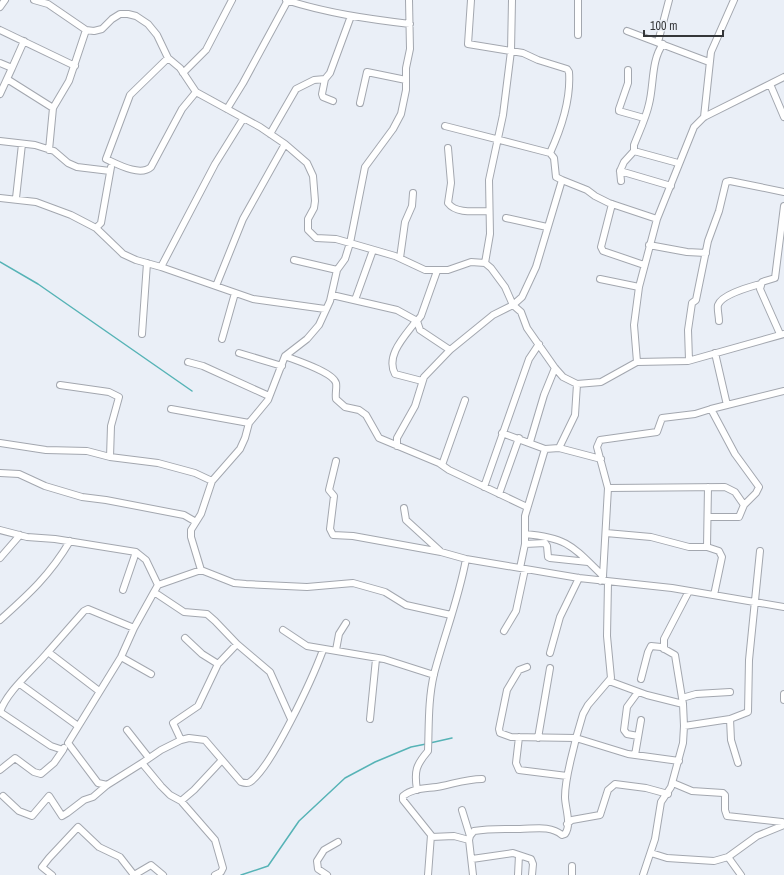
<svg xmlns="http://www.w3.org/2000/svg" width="784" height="875" viewBox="0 0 784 875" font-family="'Archivo Narrow',sans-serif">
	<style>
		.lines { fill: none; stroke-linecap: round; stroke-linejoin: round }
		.stream { stroke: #56b3b6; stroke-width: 1.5 }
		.minor-casing { stroke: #a3a7af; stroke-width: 8 }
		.minor { stroke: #fff; stroke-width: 6 }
	</style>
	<rect width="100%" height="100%" fill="#eaeff7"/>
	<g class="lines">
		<path class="stream" d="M0,262L38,284L192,391
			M430,743L452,738
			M241,875L268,866L299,821L345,778L375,762L411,747L426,744"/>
		<g class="minor-casing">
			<path id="minor" d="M34,0L48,4L86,30L94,31L102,29L112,19L120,14H128L136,16L148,24L157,35L168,58L180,68L196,92L260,127L285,144L307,163L313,176L315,201L314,208L308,219V230L316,238L336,239L350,243L345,259L337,270L330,301L319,325L307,339L285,356L268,400L249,423L245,438L240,449L212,481L201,514L191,530V537L201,570
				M286,0C326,13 368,19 410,24
				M409,0L410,49L406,68V90L401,114L393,129L365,167L350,243L395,256L425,270H448L471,262L485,263L491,268L505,287L513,305L521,312L527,328L555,368L563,377L577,384L601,382L637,362L688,361L784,334
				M471,0L468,44L523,53L538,60L567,69L569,72C571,99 561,129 550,153
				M0,7L5,0
				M0,30L75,66
				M627,31L709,62
				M578,35V0
				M658,42L669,0
				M168,58L130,95L106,159C117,164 140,177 151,167L182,109L196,92
				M0,63L12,68L0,94
				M12,68L24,41
				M628,70V83L619,109V111L644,118
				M183,73L206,50L232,0
				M7,79L53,108
				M770,84L784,117
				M333,101L323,97L322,94L325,79L330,73L351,16
				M360,103L367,72L406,80
				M227,109L243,83L288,0
				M704,117L711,52L734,0
				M270,134L296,89L314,80L325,79
				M0,141L35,145L54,151L68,163L77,167L110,171
				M448,148L451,183L448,203C456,214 476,211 488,211
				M49,150L53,108L69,81L86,30
				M634,151L678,163
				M620,171L624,162L634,151V145C639,132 646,118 649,104C654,85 651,60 663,44
				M562,180L587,190L595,196L609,203L657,219
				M621,181L620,171L671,186
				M0,198L36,202L71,215L96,228L123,254L136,260L161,267L253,299L325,309
				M16,198L22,144
				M612,204L601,247L603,251L644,265
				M506,218L547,227
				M96,228L101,223L111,167
				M649,245L687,252L706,253
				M400,258L405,222L412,206L413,193
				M294,260L337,270
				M485,263L490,234L489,180L503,115L511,51L512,0
				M161,267L215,164L243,119
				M600,279L639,287
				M216,286L243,219L285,144
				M332,295L397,310L417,321L420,330L450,350
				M355,300L373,250
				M416,321C406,335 385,355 395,374L422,381
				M417,321L421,316L437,271
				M719,321C719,316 717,309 718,305C722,294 750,287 760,284
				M142,334L147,263
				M780,334L760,289L762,282L775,278L784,206
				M222,339L235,293
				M239,353L282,366
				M715,353L727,405L784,391
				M285,356C295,360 333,372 336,383C337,387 335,394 336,399L345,407L359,410L366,415L379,438L439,463L449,470L527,507
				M689,360L688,330L692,303L696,300L708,241L719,211L726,182L730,181L784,192
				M188,362L203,366L269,396
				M637,362L634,325L639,287L657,219L694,127L704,117L784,77
				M60,385L109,392L119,397L111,426L110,457
				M171,409L249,423
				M711,409L727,405
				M502,433L545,449L559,448L601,459
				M530,442L544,395L555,368
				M0,443L46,450L87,451L110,457L158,463L195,473L212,481
				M397,446V438L415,406L424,377L450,350L493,315L513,305L522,297L536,267L562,180L556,177L554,158L550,153L445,126
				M559,448L575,415L577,384
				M336,461L329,490L334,496L330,529L333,535L353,536L441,552L466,559L579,578L672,588L784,607
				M442,465L465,400
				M0,473L19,474L45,486L82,497L106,500L184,515L196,522
				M484,487L529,359L539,344
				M708,487L707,547L719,551L722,557L714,595
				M608,488L725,487L735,492L744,505
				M499,494L519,438
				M404,508L406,520L440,551
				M0,530L27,537L55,539L136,552L146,560L158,585
				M606,533L651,537L689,547H707
				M525,534C569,538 573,547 603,576
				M525,544L545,543L547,546L548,557L550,558L588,562
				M0,558L20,535
				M520,568L525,544V516L545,449
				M600,581L603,576L608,488L597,447L600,440L657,432L662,418L695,414L711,409L735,454L759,487L756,493L744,505L739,517H709
				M123,590L136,552
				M154,592L158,585L201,570L234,583L246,584L307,587L353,583L385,592L406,605L451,615
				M0,620C29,594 50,575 70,541
				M134,628L154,592L184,612L207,614L215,621L237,644L270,672L291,719
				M283,630L307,646L384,659L434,675
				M504,631L516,611L525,569
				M185,638L202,654L218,664
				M237,644L218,664L198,706L173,723L181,740L189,738L205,740L241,782C244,783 247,784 250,782C272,767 313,677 323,650
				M664,649V639L689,591
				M336,650L339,634L346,623
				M48,652L84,611L88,609L134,628L121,657L68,743L98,783L107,785
				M550,653L560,617L579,578
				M121,657L151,674
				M527,667L519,670L507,690L499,729L500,733L511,737L576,738L583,714L588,705L611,678L607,636L608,582
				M641,679L648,652L651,646L661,647L675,655L683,704L684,726L683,743L671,787L661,802L655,839L643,875
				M609,681L647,695L683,704
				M20,684L78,726
				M638,692L627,707L624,730L627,734L638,736
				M784,694V700
				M682,698L696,694L730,692
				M0,712C7,691 34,669 48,652L99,691
				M0,712L51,746L63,750L64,748
				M370,719L376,659
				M730,719L731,740L738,763
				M684,726L730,719L748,712L749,660L760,551
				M127,730L149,758
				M519,737L516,763L519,770L567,776
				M538,738L550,668
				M635,755L641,720
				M142,763L161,750L181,740
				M0,770L15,758L34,772L41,774L54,763L63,750
				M673,783L692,791L723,793L725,795V810L727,816L782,822
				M417,790C414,771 416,765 428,751C429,725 428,700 434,674C444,636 459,598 466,559
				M3,796L19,811L32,816L49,796L62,816L67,813L84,800L93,797L107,785L142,763L161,786L170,795L181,801L215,840L223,868L221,872L215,875
				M181,801L194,790L222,760
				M462,810L470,836L469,840L473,875
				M567,824L572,820L600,815L608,790L615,784L646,788L668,794
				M470,836L474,831C490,828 504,829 520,829C534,829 550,825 562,835L565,834C572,825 565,807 565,797C565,777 572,757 576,738L628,754L679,761
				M431,837L454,836L469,840
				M651,853L667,858L714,861L728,857L757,836L784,825
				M519,855L531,859L533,864L532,875
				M728,857L741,875
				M472,859L513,853L519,855L518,875
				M572,866V875
				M52,875L42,867L49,858L78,827L99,847L120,857L134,875L151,865L163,875
				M327,875L318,869L317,861L324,850L338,842
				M428,875L431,835L403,800V796C414,787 429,789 442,786C456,783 468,779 482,779"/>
		</g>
		<use href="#minor" class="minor"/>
	</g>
	<path d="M644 30v6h79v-6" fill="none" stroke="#343639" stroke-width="2"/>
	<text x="650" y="30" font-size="12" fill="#343639" stroke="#eaeff7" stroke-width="3" paint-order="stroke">100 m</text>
</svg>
